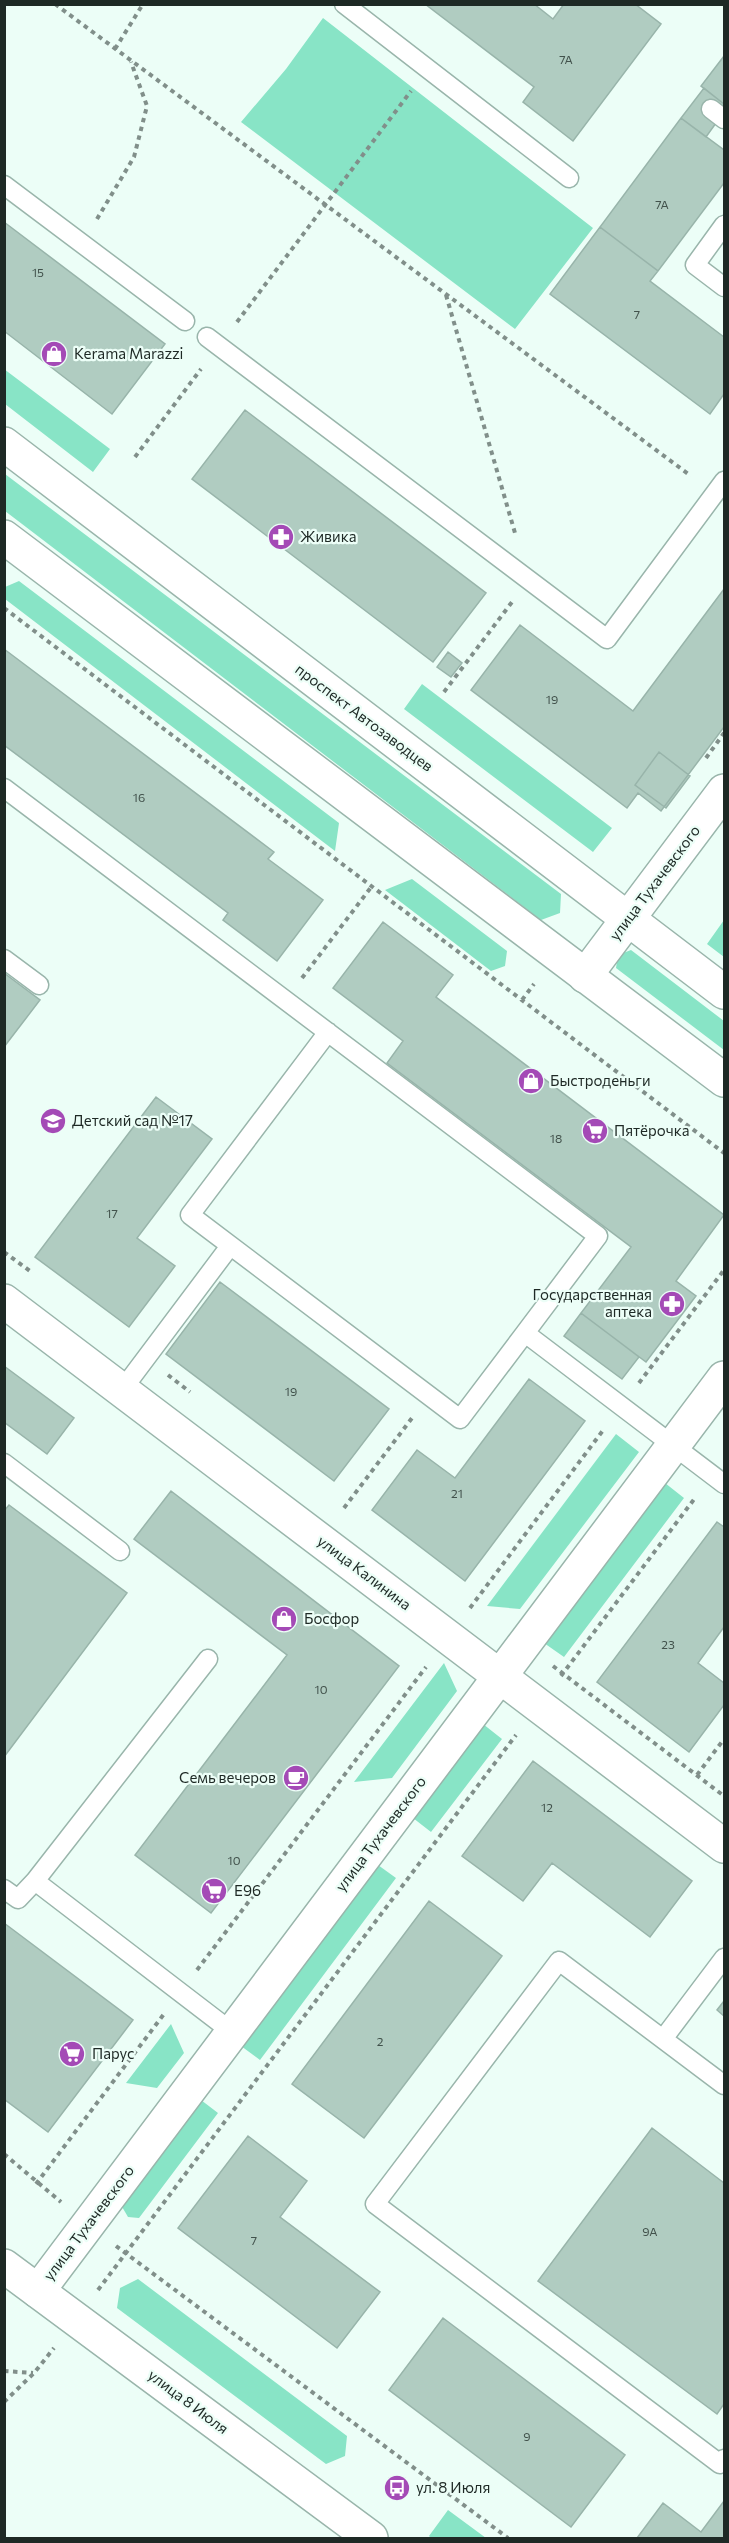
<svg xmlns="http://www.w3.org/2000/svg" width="729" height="2543" viewBox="0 0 729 2543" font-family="Commissioner,sans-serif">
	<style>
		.green { fill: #88e4c6 }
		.building { fill: #b0ccc1; stroke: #98b4aa; stroke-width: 1.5 }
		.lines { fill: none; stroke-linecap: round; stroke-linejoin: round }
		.service-casing { stroke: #99b5ab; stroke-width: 21 }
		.minor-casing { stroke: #99b5ab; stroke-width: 36 }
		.primary-casing { stroke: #99b5ab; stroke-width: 36 }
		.path { stroke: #818f8a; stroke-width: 4; stroke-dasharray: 4.5 4.5; stroke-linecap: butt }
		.service { stroke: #fff; stroke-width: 18 }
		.minor { stroke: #fff; stroke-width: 33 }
		.primary { stroke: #fff; stroke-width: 33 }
		.labels { text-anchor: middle; stroke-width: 4.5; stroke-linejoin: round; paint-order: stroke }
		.number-label { font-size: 12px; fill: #42524c }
		.poi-label { font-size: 15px; fill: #1e2925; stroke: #ecfef7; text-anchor: start }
		.street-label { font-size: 15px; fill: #1e2925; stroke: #ecfef7 }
	</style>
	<rect width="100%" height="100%" fill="#ecfef7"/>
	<path class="green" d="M323,18L593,228L515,329L241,122L286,69Z
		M4,369L110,449L93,472L5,404Z
		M5,474L561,894L560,913L541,920L5,511Z
		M19,581L339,823L335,851L5,599V587Z
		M422,684L612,828L593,852L404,709Z
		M412,879L507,951L505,966L491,971L385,890Z
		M724,920V957L707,944Z
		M631,950L724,1021V1050L616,968L618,955Z
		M616,1434L639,1452L520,1609L487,1606Z
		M665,1483L684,1498L564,1657L544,1643Z
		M444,1663L457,1691L392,1778L354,1782Z
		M483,1724L502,1739L431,1832L413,1818Z
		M378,1865L396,1878L260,2060L241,2046Z
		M171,2024L184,2053L157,2088L126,2083Z
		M201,2100L218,2113L139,2218L128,2217L121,2205Z
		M138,2279L347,2436L345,2456L326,2464L117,2308L120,2288Z
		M448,2510L486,2538H431L429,2536Z"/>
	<path class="building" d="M425,4H534L553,19L564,4H635L661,24L573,141L523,102L534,87Z
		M724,56V104L701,86Z
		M704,88L724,104V112L706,137L681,118Z
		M681,118L724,150V183L658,271L600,227Z
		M4,222L165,344L112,414L4,331Z
		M600,227L658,271L650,281L724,337V394L710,414L550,294Z
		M245,410L486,593L433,662L192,479Z
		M724,589V727L661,811L638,793L627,808L471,690L520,625L633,711Z
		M4,649L274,852L268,859L323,900L277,961L223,920L228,913L4,745Z
		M448,652L462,663L451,677L437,667Z
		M659,752L690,776L666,808L635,785Z
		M383,922L453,975L436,997L724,1215L676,1281L696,1296L646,1362L581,1313L631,1247L387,1063L403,1041L333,988Z
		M4,973L40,1000L4,1047Z
		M156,1097L212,1139L137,1238L175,1266L129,1327L35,1257Z
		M220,1282L389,1409L334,1481L166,1354Z
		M581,1313L639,1357L622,1379L564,1336Z
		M4,1366L74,1418L47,1454L4,1422Z
		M529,1379L585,1421L465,1581L372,1510L417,1450L455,1478Z
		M171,1491L399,1666L211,1913L135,1855L287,1655L134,1539Z
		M9,1505L127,1593L4,1757V1511Z
		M717,1522L724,1527V1627L698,1663L724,1683V1705L689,1752L597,1682Z
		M533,1761L692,1881L650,1937L552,1863L523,1901L462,1856Z
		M429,1901L502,1956L364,2138L292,2084Z
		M4,1923L133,2020L48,2132L4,2099Z
		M724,2001V2016L717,2010Z
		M652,2128L724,2183V2404L717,2414L538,2281Z
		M248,2136L307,2181L280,2217L380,2292L337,2348L178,2228Z
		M443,2318L625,2455L571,2527L389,2390Z
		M724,2501V2538H637L663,2503L701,2532Z"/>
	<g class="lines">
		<g class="service-casing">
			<path id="service" d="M344,4L569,178
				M711,109L724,119
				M4,185L185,321
				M724,225L695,265L724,287
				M207,337L607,639L724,481
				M4,788L598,1236L525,1333
				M4,959L39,985
				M328,1032L190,1215L460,1419L525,1333L724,1484
				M122,1390L230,1246
				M4,1463L120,1551
				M208,1659L35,1881L232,2032
				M4,1889L18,1899L35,1881
				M663,2039L724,1958
				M724,2085L559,1961L375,2204L720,2464L724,2459"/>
		</g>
		<g class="minor-casing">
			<path id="minor" d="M585,976L724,791
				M4,1301L724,1846
				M38,2291L724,1378"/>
		</g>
		<g class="primary-casing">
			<path id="primary" d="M4,444L724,992
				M4,537L724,1080
				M4,2266L371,2538"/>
		</g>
		<path class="path" d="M55,4L691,476
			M115,49L143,4
			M97,219L134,157L147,106L131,62
			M446,295L515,533
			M237,322L411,91
			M135,457L201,369
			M4,608L724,1153
			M444,692L512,602
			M706,758L724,733
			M302,978L372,886
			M522,1000L534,984
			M4,1252L30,1271
			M168,1375L190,1392
			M639,1383L724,1270
			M344,1508L412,1418
			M470,1608L604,1429
			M553,1666L724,1796
			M561,1676L695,1498
			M697,1775L724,1739
			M197,1970L426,1667
			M4,2154L61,2202
			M36,2184L164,2014
			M116,2246L508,2538
			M98,2290L516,1735
			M4,2371L33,2373
			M4,2402L34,2373L54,2348"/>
		<use href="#service" class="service"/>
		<use href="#minor" class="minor"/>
		<use href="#primary" class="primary"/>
	</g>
	<defs>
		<g id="shop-disc" transform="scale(1.35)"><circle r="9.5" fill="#a44ab6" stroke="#ecfef7"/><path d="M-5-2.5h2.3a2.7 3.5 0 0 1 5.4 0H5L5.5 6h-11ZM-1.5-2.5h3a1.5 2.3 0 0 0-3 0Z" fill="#fff"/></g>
		<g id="pharmacy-disc" transform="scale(1.35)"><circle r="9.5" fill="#a44ab6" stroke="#ecfef7"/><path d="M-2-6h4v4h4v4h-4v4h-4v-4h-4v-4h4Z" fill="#fff"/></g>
		<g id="school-disc" transform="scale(1.35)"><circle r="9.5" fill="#a44ab6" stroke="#ecfef7"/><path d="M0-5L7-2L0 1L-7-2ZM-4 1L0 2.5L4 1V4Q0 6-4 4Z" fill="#fff"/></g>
		<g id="supermarket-disc" transform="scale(1.35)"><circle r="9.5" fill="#a44ab6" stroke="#ecfef7"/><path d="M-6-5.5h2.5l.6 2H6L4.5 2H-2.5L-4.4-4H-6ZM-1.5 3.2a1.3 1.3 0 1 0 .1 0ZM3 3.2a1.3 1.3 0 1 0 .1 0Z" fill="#fff"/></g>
		<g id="cafe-disc" transform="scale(1.35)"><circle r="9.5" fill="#a44ab6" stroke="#ecfef7"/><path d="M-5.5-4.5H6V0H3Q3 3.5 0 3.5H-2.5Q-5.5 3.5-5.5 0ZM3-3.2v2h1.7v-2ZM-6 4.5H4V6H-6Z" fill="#fff"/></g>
		<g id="bus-disc" transform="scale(1.35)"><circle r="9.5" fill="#a44ab6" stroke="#ecfef7"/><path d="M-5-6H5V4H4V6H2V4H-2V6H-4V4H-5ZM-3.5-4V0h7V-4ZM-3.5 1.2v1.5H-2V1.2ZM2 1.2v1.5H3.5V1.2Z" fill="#fff"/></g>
	</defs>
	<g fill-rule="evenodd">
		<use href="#shop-disc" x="54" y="354"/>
		<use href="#pharmacy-disc" x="281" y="537"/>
		<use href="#shop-disc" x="531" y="1081"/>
		<use href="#school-disc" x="53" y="1121"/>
		<use href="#supermarket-disc" x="595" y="1131"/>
		<use href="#pharmacy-disc" x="672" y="1304"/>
		<use href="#shop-disc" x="284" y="1619"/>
		<use href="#cafe-disc" x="296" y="1778"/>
		<use href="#supermarket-disc" x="214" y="1891"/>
		<use href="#supermarket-disc" x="72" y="2054"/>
		<use href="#bus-disc" x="397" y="2488"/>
	</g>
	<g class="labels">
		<g class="number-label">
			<text x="566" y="64">7А</text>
			<text x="662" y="209">7А</text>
			<text x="38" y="277">15</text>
			<text x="637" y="319">7</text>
			<text x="552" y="704">19</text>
			<text x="139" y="802">16</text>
			<text x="556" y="1143">18</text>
			<text x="112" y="1218">17</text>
			<text x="291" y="1396">19</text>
			<text x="457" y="1498">21</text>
			<text x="668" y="1649">23</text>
			<text x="321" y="1694">10</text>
			<text x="547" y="1812">12</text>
			<text x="234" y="1865">10</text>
			<text x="380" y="2046">2</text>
			<text x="650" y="2236">9А</text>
			<text x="254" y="2245">7</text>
			<text x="527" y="2441">9</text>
		</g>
		<g class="poi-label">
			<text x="74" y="359">Kerama Marazzi</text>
			<text x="300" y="542">Живика</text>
			<text x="550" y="1086">Быстроденьги</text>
			<text x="72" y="1126">Детский сад №17</text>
			<text x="614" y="1136">Пятёрочка</text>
			<text x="652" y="1300" text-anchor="end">Государственная<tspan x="652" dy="17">аптека</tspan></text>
			<text x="304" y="1624">Босфор</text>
			<text x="276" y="1783" text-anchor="end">Семь вечеров</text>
			<text x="234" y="1896">E96</text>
			<text x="92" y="2059">Парус</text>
			<text x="416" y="2493">ул. 8 Июля</text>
		</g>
		<g class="street-label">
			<text transform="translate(364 718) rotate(37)" y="5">проспект Автозаводцев</text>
			<text transform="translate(655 883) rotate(-53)" y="5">улица Тухачевского</text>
			<text transform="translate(364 1573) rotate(37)" y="5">улица Калинина</text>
			<text transform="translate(381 1834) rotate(-53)" y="5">улица Тухачевского</text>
			<text transform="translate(89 2223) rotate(-53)" y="5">улица Тухачевского</text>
			<text transform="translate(188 2402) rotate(37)" y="5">улица 8 Июля</text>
		</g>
	</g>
	<rect width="729" height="2543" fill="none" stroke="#1e2925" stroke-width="12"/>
</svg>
